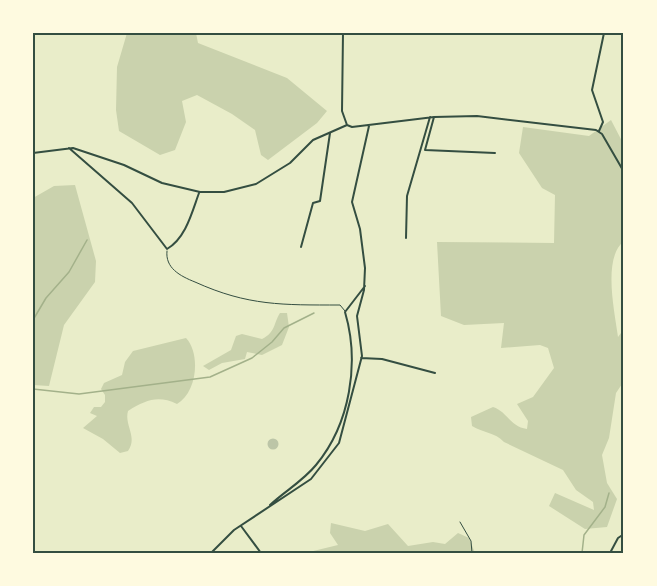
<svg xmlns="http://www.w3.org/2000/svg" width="657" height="586" viewBox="0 0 657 586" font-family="'Alegreya Sans',sans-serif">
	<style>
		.green { fill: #cad2ad }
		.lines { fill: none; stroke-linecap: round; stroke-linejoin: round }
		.stream { stroke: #a3b18a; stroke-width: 1.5 }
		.building { fill: #bcc5a7 }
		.path { stroke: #344e41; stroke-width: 1 }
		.service { stroke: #344e41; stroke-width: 1 }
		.minor { stroke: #344e41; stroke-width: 2 }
		.neatline { fill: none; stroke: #344e41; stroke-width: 2 }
	</style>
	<rect width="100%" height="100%" fill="#e9edc9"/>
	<path class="green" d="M127,33H196L198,43L287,78L327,111L317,123L268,160L261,155L255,130L232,114L197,95L182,101L186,122L175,150L160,155L119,131L116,110L117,67Z
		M611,120L624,145V241C602,258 615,313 618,337L624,329V381L616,393L609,438L602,455L607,483L617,499L607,527L585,529L549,506L555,493L594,510L593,502L576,490L563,470L504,442C495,432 483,433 472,426L471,417L493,407C508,412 510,427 527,429L528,421L517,404L533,397L554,368L548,348L540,345L501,348L504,323L464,325L441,316L437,242L554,243L555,195L542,188L519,153L523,127L589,136Z
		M75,185L96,261L95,282L64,325L49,386L33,385V198L54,186Z
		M280,313H287L289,327L282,345L262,355L247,352L245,359L222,363L209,370L203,366L231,350L236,336L242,334L262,339C276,332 273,324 280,313Z
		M186,338C201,354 197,393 177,404C158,395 146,400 128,411C124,425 138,437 128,451L120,453L103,439L83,428L97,416L90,413L94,407H101L105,402V395L101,389L104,383L122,375L125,362L133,351Z
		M331,523L365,531L388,524L408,546L433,542L445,544L458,533L469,538L475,553H305L338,545L330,533Z"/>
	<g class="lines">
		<path class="stream" d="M33,320L46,298L69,272L87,240
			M33,389L79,394L210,377L252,358L272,342L284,328L314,313
			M582,553L584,535L605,507L609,493"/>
	</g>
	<path class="building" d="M267.5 444a5.5 5.5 0 1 1 11 0a5.5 5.5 0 1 1-11 0Z"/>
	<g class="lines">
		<path class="path" d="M460,522L471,541L472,553"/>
		<path class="service" d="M167,251C165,268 180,276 195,282C248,306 283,305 340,305L345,311"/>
		<path class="minor" d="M343,33L342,111L347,125
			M434,117L425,150L495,153
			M347,125L352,127L434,117L477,116L596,130L602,134L624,172
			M599,131L603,122L592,90L604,33
			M69,148L132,203L167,249C186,238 192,212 199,193
			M33,153L73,148L124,165L162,183L200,192H224L256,184L290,163L313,140L347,125
			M406,238L407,196L430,117
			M301,247L313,203L320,201L330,133
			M361,358L382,359L435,373
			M270,505C285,491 303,481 316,465C350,424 360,363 345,312L365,286
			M241,526L261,553
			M211,553L234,530L311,479L339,443L362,356L357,316L364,290L365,268L360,229L352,202L369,126
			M610,553L618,538L624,534"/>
	</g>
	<rect width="657" height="586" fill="none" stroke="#fefae0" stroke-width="69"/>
	<rect x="34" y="34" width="588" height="518" class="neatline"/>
</svg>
